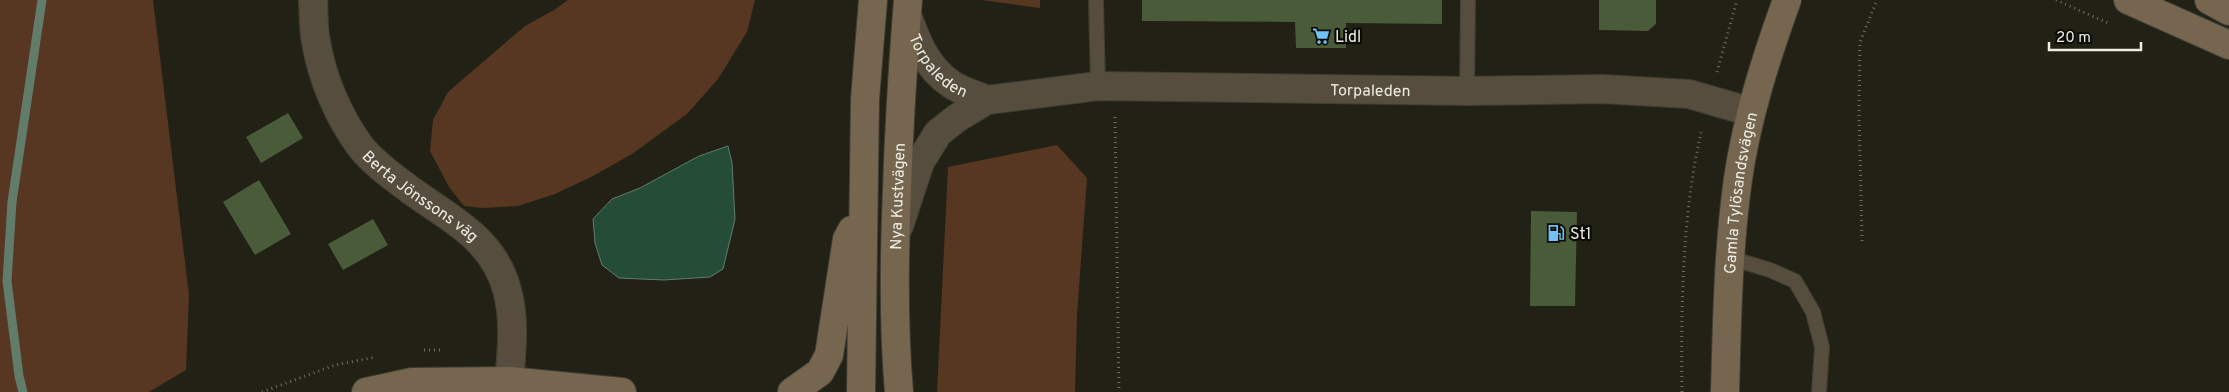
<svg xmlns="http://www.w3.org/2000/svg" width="2229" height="392" viewBox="0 0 2229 392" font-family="Overpass,sans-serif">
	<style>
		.green { fill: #573622 }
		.water { fill: #254c37; stroke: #617c6b }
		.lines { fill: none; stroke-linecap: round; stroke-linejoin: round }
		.stream { stroke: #617c6b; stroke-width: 9 }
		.building { fill: #495b39 }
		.lane-casing { stroke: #3e3e32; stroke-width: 16 }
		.street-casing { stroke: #3e3e32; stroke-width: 30 }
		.secondary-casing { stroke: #3e3e32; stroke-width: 30 }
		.path { stroke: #6f6e63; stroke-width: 3; stroke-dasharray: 1 4; stroke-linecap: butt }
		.lane { stroke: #574d3f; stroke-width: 14 }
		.street { stroke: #574d3f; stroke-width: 28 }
		.secondary { stroke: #76664f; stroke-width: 28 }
		.labels { text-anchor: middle; stroke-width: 4.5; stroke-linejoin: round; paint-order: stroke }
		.poi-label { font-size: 16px; fill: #edede4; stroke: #0b0b06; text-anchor: start }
		.street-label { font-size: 16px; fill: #edede4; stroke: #0b0b06 }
	</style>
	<rect width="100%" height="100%" fill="#222115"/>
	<path class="green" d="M0,0H153L189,295L186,370L149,392H0Z
		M568,0H755L747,32L718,79L687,114L632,154L593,176L555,194L518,206L482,208L464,206L449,187L430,151L433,120L448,92L525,26L554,10Z
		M982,0H1040V8Z
		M1057,145L1087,178L1077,315L1075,392H937L948,167Z"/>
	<path class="water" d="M728,146L732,163L735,219L723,269L710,277L664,280L619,278L602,265L595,243L593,219L612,199L640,188L699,156Z"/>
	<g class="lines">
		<path class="stream" d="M23,392L19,376L7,281L12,202L42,0"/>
	</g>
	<path class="building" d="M1142,0H1442V24L1346,23V48H1296L1295,22L1142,21Z
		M1599,0H1656V24L1648,31L1599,30Z
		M288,113L303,138L261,163L246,137Z
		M259,180L291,234L255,255L223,202Z
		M1531,211L1577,212L1575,306H1530Z
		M373,219L388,245L343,270L328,244Z"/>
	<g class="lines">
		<g class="lane-casing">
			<path id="lane" d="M1096,0L1098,86
				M1467,91L1468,0
				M1730,258L1770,270L1795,281L1813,312L1822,347L1819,392"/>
		</g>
		<g class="street-casing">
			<g id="street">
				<path id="s1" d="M313,0C314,14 313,28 316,42C322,78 338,116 360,146C372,162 393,177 409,189C448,218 493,237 507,290C516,321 511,360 508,392"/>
				<path id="s2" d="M907,15C917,42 926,67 951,84C961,91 976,95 987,100"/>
				<path id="s3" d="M899,226L920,162L938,133L957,118L987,100L1098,86L1467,91L1602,89L1689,94L1751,112"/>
			</g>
		</g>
		<g class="secondary-casing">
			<g id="secondary">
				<path d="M2128,0L2229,45"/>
				<path d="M2209,0L2229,11"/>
				<path d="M366,392L412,382L509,381L622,392"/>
				<path d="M792,392L820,372L829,355L847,239L852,230"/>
				<path d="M861,392L865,99L873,0"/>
				<path id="s4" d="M899,392C893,324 894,259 897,190C899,127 903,63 908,0"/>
				<path id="s5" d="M1725,392C1727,321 1728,250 1738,179C1747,117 1766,58 1787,0"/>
			</g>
		</g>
		<path class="path" d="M2056,0L2108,23
			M1717,72L1737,0
			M1115,117L1119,392
			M1862,241L1859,112L1860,42L1877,0
			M424,350H443
			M262,392L335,365L376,357
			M1682,392C1681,307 1682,212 1702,129"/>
		<use href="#lane" class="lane"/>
		<use href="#street" class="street"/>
		<use href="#secondary" class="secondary"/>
	</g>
	<defs>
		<g id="supermarket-bare" transform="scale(1.35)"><path d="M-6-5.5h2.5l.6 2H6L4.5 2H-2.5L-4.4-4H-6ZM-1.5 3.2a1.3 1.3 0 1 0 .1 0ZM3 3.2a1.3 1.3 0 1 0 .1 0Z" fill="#71c1f5" stroke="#0b0b06" stroke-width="2.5" paint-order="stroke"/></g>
		<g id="fuel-bare" transform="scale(1.35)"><path d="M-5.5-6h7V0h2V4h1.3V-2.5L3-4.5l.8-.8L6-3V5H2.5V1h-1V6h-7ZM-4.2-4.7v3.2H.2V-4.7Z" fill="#71c1f5" stroke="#0b0b06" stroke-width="2.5" paint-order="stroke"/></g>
	</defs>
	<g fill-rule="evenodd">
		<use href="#supermarket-bare" x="1321" y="36"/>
		<use href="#fuel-bare" x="1556" y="233"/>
	</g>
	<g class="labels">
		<g class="poi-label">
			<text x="1335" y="42">Lidl</text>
			<text x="1570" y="239">St1</text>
		</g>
		<g class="street-label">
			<text dy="6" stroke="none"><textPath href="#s2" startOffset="61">Torpaleden</textPath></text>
			<text dy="6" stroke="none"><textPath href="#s3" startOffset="545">Torpaleden</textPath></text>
			<text dy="6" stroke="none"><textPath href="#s5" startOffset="200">Gamla Tylösandsvägen</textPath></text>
			<text dy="6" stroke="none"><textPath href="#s1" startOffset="235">Berta Jönssons väg</textPath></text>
			<text dy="6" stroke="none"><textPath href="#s4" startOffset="196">Nya Kustvägen</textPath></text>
		</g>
	</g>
	<path d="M2049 42v8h92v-8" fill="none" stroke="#edede4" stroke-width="2.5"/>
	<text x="2056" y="42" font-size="15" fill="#edede4" stroke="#0b0b06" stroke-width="4" paint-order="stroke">20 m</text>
</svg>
